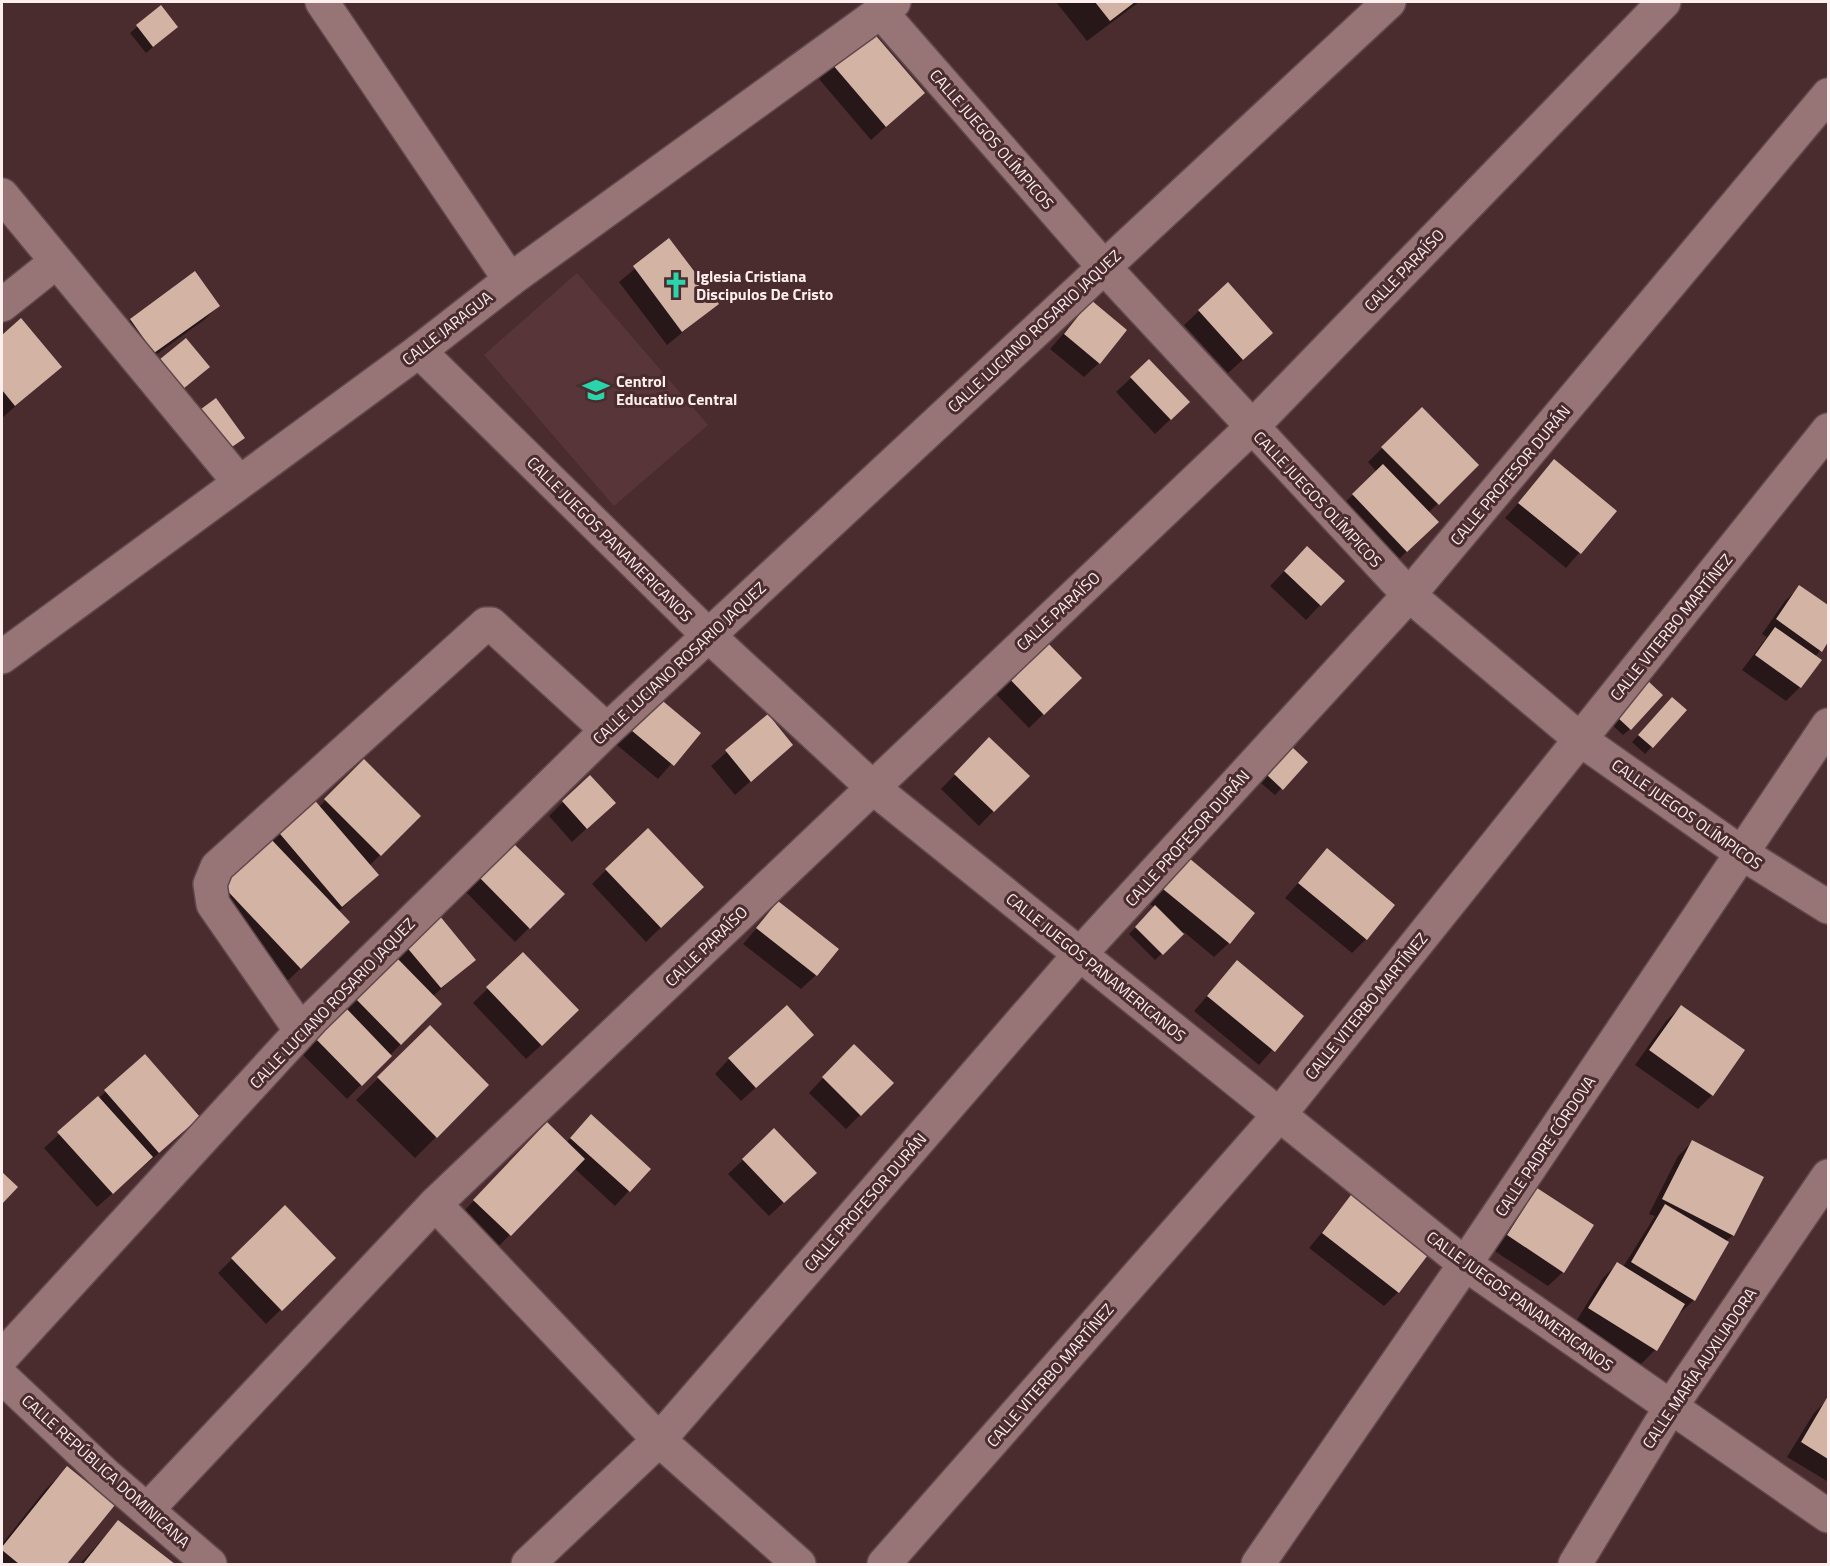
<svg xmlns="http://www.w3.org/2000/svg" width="1830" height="1566" viewBox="0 0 1830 1566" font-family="'Titillium Web',sans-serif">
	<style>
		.built { fill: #583538 }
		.shadow { fill: #0007 }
		.building { fill: #d3b3a4 }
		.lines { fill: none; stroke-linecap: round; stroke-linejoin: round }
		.minor-casing { stroke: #61484b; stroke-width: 36 }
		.tertiary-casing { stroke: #61484b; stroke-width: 36 }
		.minor { stroke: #977577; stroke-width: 33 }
		.tertiary { stroke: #977577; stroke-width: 33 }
		.labels { text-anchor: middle; stroke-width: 6; stroke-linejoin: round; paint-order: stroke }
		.street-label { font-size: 16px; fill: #feeeee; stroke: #4a2c2f }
		.poi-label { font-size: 16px; font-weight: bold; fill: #feeeee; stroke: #4a2c2f; text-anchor: start }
	</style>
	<rect width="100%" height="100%" fill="#4a2c2f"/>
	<path class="built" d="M577,273L708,425L614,506L484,355Z"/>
	<path class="shadow" d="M1056,2H1139L1087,41Z
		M161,7L170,33L146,53L130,33Z
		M833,65L923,93L871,140L819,79Z
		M669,240L717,304L667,345L619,282Z
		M195,274L218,306L204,320L139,367L116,335L131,320Z
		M1091,302L1099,363L1084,377L1050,349Z
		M1199,311L1257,347L1228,373L1184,325Z
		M21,320L60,367L2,418V337Z
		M1149,361L1174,416L1155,434L1116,392Z
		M1422,409L1477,465L1428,513L1437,522L1392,566L1338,509L1377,472L1368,462Z
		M1554,462L1615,511L1566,568L1505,518Z
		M1293,562L1343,581L1306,620L1270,586Z
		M1800,587L1828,607V640L1815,657L1800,687L1786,701L1742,670L1767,637L1762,634L1785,601Z
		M1044,641L1065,693L1029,728L993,691Z
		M1648,683L1630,729L1623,735L1611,724Z
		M1665,706L1685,710L1645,754L1632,742Z
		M637,709L698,733L658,779L612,741Z
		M767,716L791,745L735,795L711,766Z
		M1292,749L1306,762L1275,795L1261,783Z
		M975,754L1027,776L979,826L941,789Z
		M364,761L419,816L369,866L377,875L338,912L326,944L279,989L200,906L261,843L319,807Z
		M563,802L599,817L572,842L549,816Z
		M513,845L563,894L515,942L466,892Z
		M1327,850L1366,939L1352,953L1285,898Z
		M606,870L688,901L646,942L592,884Z
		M1174,875L1229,943L1214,957L1184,932L1155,960L1129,934L1155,908L1150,904Z
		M778,903L816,975L801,989L743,944Z
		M405,945L474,960L432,997L440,1004L347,1099L302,1054Z
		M523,954L563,1025L526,1059L473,1003Z
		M1237,962L1302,1016L1259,1065L1194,1011Z
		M1681,1007L1712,1095L1698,1109L1635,1065L1666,1021Z
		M430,1027L487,1086L415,1158L356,1100Z
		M798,1049L741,1101L715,1074L729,1059Z
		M145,1056L184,1131L97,1207L44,1148Z
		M839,1061L892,1083L846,1129L809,1093Z
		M577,1131L649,1169L615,1206L574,1168L496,1249L460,1215L533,1139L566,1143Z
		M1692,1142L1733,1235L1725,1242L1694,1300L1679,1314L1677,1313L1655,1350L1641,1364L1575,1323L1603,1278L1617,1264L1623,1267L1655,1216L1649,1214L1678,1156Z
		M743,1160L800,1187L769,1216L728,1174Z
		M1537,1190L1563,1272L1548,1286L1493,1250L1523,1204Z
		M1354,1193L1398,1292L1384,1306L1309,1248Z
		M285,1207L334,1258L266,1324L218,1273Z
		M1828,1399V1479L1827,1481L1787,1457L1814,1413Z
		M67,1468L112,1505L65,1564H2V1544L45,1490Z
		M118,1522L173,1564H80Z"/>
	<path class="building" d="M1095,2H1135L1110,21Z
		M161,5L178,27L153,47L136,25Z
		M871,30L925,93L886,127L832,64Z
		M669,238L719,304L682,332L633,266Z
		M195,271L220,306L154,353L130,319Z
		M1228,282L1273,333L1243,360L1198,310Z
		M1091,300L1127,330L1100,364L1064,334Z
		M21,318L62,367L15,406L2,390V335Z
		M186,338L210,367L183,389L159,360Z
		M1149,359L1190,402L1171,420L1130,377Z
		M216,398L245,438L226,451L197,412Z
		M1422,407L1479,465L1439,505L1381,447Z
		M1554,459L1617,511L1581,554L1518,503Z
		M1383,464L1439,522L1407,552L1352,494Z
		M1307,546L1345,581L1321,606L1284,571Z
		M1799,585L1828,605V642L1822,652L1776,619Z
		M1775,627L1822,660L1801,688L1755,655Z
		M1044,639L1082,678L1044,715L1006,675Z
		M1648,681L1663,695L1631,730L1617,717Z
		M652,692L701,733L674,766L625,725Z
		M1672,697L1687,710L1653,748L1638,735Z
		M768,714L793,745L751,782L725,750Z
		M989,737L1030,776L994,812L954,774Z
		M1292,747L1308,762L1283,790L1267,775Z
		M364,759L421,816L381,856L324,799Z
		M590,775L616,803L587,829L562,801Z
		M311,796L379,875L342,907L275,828Z
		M648,828L704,887L661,928L605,869Z
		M269,837L350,922L301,969L221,884Z
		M513,843L565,894L530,929L479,877Z
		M1327,848L1395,905L1367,940L1298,883Z
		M1189,858L1255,913L1230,944L1163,889Z
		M778,901L839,949L817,976L756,928Z
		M1155,905L1184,934L1163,955L1135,927Z
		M439,915L476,960L441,988L404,944Z
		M523,952L579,1010L542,1046L486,987Z
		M396,957L442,1004L401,1045L354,997Z
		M1237,960L1304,1016L1275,1052L1207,996Z
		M787,1005L814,1035L756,1088L728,1058Z
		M1681,1005L1745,1050L1713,1096L1649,1050Z
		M346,1008L392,1056L362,1086L315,1038Z
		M430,1025L489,1085L437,1138L377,1077Z
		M854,1044L894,1083L861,1116L822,1077Z
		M145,1054L200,1117L159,1153L104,1090Z
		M98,1096L153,1157L113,1194L57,1132Z
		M591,1114L651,1169L630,1192L570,1138Z
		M547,1122L585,1159L511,1236L473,1200Z
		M774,1128L817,1173L784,1203L742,1159Z
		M1692,1140L1764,1177L1734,1236L1662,1199Z
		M2,1172L18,1187L2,1204Z
		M1537,1188L1594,1225L1564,1273L1507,1235Z
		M1354,1191L1431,1251L1399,1293L1322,1233Z
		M1665,1204L1729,1242L1695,1301L1631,1262Z
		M285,1205L336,1258L282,1311L231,1258Z
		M1617,1262L1685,1304L1657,1351L1588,1308Z
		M1828,1396V1459L1801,1442Z
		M67,1466L115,1505L67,1564H19L2,1550V1547Z
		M118,1520L175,1564H83Z"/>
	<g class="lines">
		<g class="minor-casing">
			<path id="minor" d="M322,2L510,280
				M880,11L1103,266L1409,595L1581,740L1743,854L1828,907
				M2,195L239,482
				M2,305L56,262
				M419,351L709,636L872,787L1465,1264L1828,1516
				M301,1031L213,904L210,884L217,867L486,624H491L607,730
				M435,1204L659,1440L799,1564
				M2,1357L312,1019L607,730L1389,2
				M148,1509L435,1204L1251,428L1664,2
				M528,1564L659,1440L1080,954L1409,595L1828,95
				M884,1564L1280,1114L1828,430
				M1258,1564L1465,1264L1828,725
				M1575,1564L1670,1408L1828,1176"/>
		</g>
		<g class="tertiary-casing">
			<path id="tertiary" d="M2,657L419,351L510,280L894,2
				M2,1377L106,1475L210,1564"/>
		</g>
		<use href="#minor" class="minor"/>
		<use href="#tertiary" class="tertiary"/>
	</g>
	<defs>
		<g id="church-bare" transform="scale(2.07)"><path d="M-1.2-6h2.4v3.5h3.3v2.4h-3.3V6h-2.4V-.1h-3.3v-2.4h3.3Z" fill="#2bd5ac" stroke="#4a2c2f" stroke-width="2.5" paint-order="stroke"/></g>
		<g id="school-bare" transform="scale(2.07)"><path d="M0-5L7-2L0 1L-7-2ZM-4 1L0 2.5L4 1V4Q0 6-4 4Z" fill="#2bd5ac" stroke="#4a2c2f" stroke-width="2.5" paint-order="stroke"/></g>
	</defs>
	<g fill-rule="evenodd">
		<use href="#church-bare" x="676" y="285"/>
		<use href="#school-bare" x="596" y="390"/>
	</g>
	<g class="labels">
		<g class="street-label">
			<text transform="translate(992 139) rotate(49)" y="6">CALLE JUEGOS OLÍMPICOS</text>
			<text transform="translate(1404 270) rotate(-46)" y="6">CALLE PARAÍSO</text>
			<text transform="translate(447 328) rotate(-38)" y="6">CALLE JARAGUA</text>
			<text transform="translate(1034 331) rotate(-43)" y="6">CALLE LUCIANO ROSARIO JAQUEZ</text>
			<text transform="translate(1510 475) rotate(-50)" y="6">CALLE PROFESOR DURÁN</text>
			<text transform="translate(1318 499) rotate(47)" y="6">CALLE JUEGOS OLÍMPICOS</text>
			<text transform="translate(610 539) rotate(45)" y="6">CALLE JUEGOS PANAMERICANOS</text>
			<text transform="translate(1058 611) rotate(-43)" y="6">CALLE PARAÍSO</text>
			<text transform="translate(1671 627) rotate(-51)" y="6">CALLE VITERBO MARTÍNEZ</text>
			<text transform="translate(679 663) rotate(-43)" y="6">CALLE LUCIANO ROSARIO JAQUEZ</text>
			<text transform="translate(1687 814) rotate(35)" y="6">CALLE JUEGOS OLÍMPICOS</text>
			<text transform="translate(1187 838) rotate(-48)" y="6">CALLE PROFESOR DURÁN</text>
			<text transform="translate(706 946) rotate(-44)" y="6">CALLE PARAÍSO</text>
			<text transform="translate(1096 967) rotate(39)" y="6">CALLE JUEGOS PANAMERICANOS</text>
			<text transform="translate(332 1003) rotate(-46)" y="6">CALLE LUCIANO ROSARIO JAQUEZ</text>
			<text transform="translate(1366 1006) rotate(-51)" y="6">CALLE VITERBO MARTÍNEZ</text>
			<text transform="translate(1545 1146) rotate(-56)" y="6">CALLE PADRE CÓRDOVA</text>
			<text transform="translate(865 1202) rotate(-49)" y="6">CALLE PROFESOR DURÁN</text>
			<text transform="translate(1520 1301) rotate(36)" y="6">CALLE JUEGOS PANAMERICANOS</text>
			<text transform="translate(1699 1368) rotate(-56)" y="6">CALLE MARÍA AUXILIADORA</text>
			<text transform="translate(1050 1375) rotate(-49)" y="6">CALLE VITERBO MARTÍNEZ</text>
			<text transform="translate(106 1471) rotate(42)" y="6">CALLE REPÚBLICA DOMINICANA</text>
		</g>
		<g class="poi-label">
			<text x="696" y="282">Iglesia Cristiana<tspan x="696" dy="18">Discipulos De Cristo</tspan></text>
			<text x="616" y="387">Centrol<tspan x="616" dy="18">Educativo Central</tspan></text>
		</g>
	</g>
	<rect width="1830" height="1566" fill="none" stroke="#feeeee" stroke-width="6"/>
</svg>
